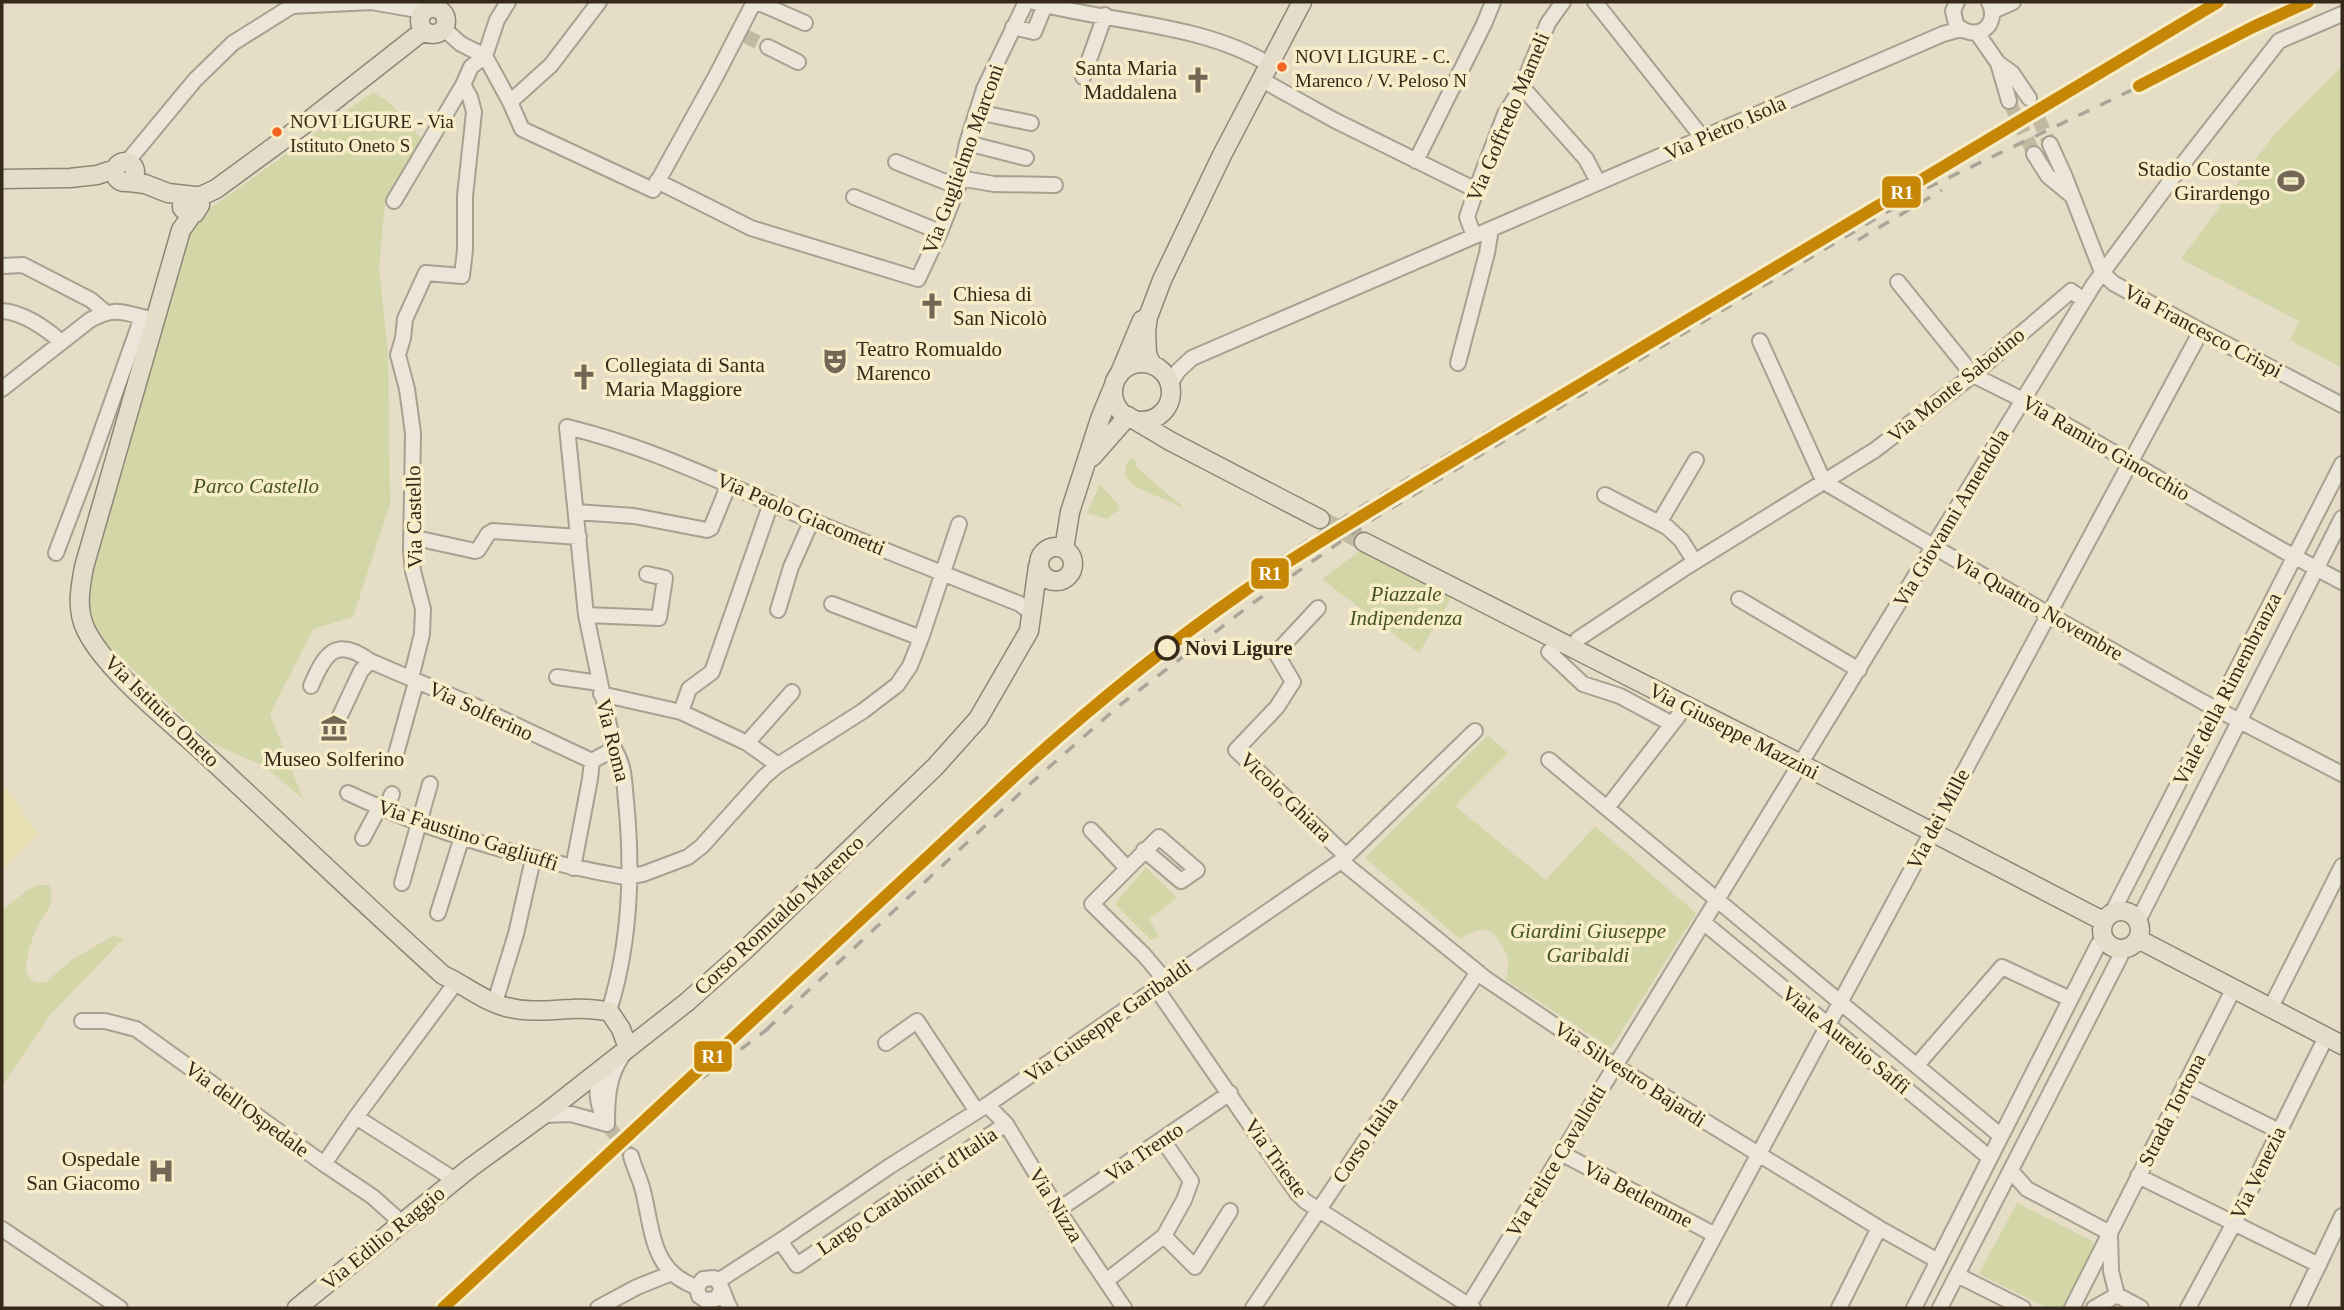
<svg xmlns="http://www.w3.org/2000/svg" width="2344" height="1310" viewBox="0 0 2344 1310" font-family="'Times New Roman',serif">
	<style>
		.farmland { fill: #e7dfb4 }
		.green { fill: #d3d6a7 }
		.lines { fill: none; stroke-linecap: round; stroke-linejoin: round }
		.minor-tunnel { stroke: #c2b9a3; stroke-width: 14; stroke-dasharray: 14 7; stroke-linecap: butt }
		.major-tunnel { stroke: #c2b9a3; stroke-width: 18; stroke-dasharray: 18 9; stroke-linecap: butt }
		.minor-casing { stroke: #a8a090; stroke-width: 18 }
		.major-casing { stroke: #8e8677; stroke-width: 21 }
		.minor { stroke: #ebe6d9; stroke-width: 14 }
		.major { stroke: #e3ddc9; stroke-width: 18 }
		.rail { stroke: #aaa599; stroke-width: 3.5; stroke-dasharray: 12 12; stroke-linecap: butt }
		.rail-1-casing { stroke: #f8edc9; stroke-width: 18 }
		.rail-1 { stroke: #c78706; stroke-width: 12 }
		.bus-dot { fill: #f26522; stroke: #f8edc9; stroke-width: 2.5 }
		.stop-dot { fill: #f8edc9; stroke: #362919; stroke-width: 3.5 }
		.labels { text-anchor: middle; stroke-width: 7; stroke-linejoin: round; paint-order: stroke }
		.bus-label { font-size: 19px; fill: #362919; stroke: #f8edc9; text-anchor: start }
		.poi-label { font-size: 21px; fill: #362919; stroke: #f8edc9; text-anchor: end }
		.street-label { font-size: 21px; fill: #362919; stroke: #f8edc9 }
		.park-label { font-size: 21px; font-style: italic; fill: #45551e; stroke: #f8edc9 }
		.stop-label { font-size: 21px; font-weight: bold; fill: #362919; stroke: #f8edc9; text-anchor: start }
		.line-badge { stroke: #f8edc9; stroke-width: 2.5 }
		.badge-label { font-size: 19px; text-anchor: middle; font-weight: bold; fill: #fff }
	</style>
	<rect width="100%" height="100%" fill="#e5ddc6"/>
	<path class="farmland" d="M2,784L16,799L28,821L39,834L2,871Z"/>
	<path class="green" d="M2342,66V368L2290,340L2299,321L2181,259L2273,136Z
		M373,92L389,102L421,138L385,202L379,267L388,353L390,504L353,617L313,629L270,714L303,799L264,766L211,743L123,660L104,642L92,620L89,600L90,583L190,233L201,215Z
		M1132,457L1137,463L1135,466L1183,507H1180C1165,495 1105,487 1132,457Z
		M1100,484L1119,506L1118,510L1107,519L1087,513Z
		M1364,548L1452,597L1419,653L1322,579Z
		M1488,735L1508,753L1455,806L1546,880L1595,826L1696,913L1611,1048L1506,980C1507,974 1509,968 1508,962C1508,957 1505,951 1502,946C1492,924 1477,928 1460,939L1365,858Z
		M1146,867L1177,898L1149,919L1159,936L1151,940L1115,904Z
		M38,885H49C56,907 46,910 37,928C30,942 26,958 26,973L34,982L45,983L73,959L113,936L124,938L50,1015L2,1086V911L27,890Z
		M2017,1203L2092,1241L2095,1249L2064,1308H2047L1979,1274Z"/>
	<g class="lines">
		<path class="minor-tunnel" d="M745,36L768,47
			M2029,98L2050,144
			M2009,101L2034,154
			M607,1124L631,1156"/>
		<path class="major-tunnel" d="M1320,519L1364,542"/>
		<g class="minor-casing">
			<path id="minor" d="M508,2L497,20L485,56L510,102L522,129L653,190L716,76L754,2
				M757,2L805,23
				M1034,2C1110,23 1202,23 1270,65
				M1595,2L1702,137
				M1957,2L1953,11L1956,24C1975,44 2001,26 1989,2
				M1993,11L2013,2
				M1013,27L1034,32L1045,5
				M1977,33L1998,63L2012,73L2029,98
				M768,47L798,62
				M1998,63L2009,101
				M1083,77L1105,15
				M1262,80L1334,120L1476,190
				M1522,87L1586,159L1598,182
				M510,102L551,65L599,2
				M977,112L1031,123
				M967,143L1026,158
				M2050,144L2065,177L2102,272L2113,283L2201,331L2342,405
				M2034,154L2048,176L2071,195
				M1416,161L1484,24L1493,2
				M127,162L195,80L233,43L292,6L371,2L423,11
				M896,162L958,187
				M959,178L994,184L1055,185
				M657,181L751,228L918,279L940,232L958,187L967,143L984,89L1026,2
				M854,197L940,232
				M394,201L463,85L471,67L485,56L461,44L444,29
				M1474,236L1467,217L1476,190L1505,114L1522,87L1548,23L1563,2
				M2,266L23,265L91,300L105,312
				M1898,282L1973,375L2023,400L2282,550L2342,582
				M2,311C22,312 46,328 61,342
				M1760,341L1824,482L2062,622L2203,702L2342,774
				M1458,363L1487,253L1491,229
				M1170,384L1178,371L1192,358L1943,34L1961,29
				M2,389L90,320C116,306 123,313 151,319
				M1605,495L1667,527L1681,540L1695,562
				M576,512L634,516L707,530L711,528L729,484
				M1659,523L1696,460
				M411,537L475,551L478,550L488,534L493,531L579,537
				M56,553L88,469L142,317
				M1739,599L1859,670
				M832,604L921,638
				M1318,608L1276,653L1293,682L1277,707L1236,750L1346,856
				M778,610L791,567L812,520
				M586,615L659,618L665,578L647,574
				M1560,643L1549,652L1583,684L1620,696L1672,724
				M1572,649L1578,639L1688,566L1875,450L1973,375L2071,291L2084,300
				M557,677L599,683
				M411,678L422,634L423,609L413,571L411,550L413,433L407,389L398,355L403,338L405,319L426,273L462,276L465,250V196L474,112L470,97L463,85
				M311,686C325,653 336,636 370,661L475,706L592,761
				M601,694L681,712L747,743L778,765
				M681,712L689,689L712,672L771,503
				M338,720L361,671L370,661
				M747,743L792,692
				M396,754L416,682
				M1549,760L2001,1136
				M348,793C437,835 534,861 630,878
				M386,808L392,794
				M1607,808L1679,715
				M1091,830L1127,868
				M363,838L380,806
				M1144,850L1181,881L1197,870L1159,837L1092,904L1144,955L1166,981
				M1341,861L1486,979L1615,1066L1879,1228L1938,1261
				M573,868L590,779L592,761L614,749
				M631,876L643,874L688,857L702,846L764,777L778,765L863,711L897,685L910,666L921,638L959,524
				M402,883L430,784
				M438,913L462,837
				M2112,913L2342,464
				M2138,921L2342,518
				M1703,922L1990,1158
				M1156,988L1297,1193L1305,1201L1473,1308
				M495,1002L516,934L533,859
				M2271,1007L2342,866
				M609,1011C630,944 633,871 626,801C624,782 625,766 614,749L586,615L567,427C647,446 720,482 796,514C870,545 945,574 1020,604L1030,612
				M82,1021H105L136,1029L324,1164L373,1197L402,1223
				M886,1043L917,1021L976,1110
				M1917,1065L2002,967L2070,999
				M602,1068C594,1087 597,1107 607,1124C607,1099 608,1075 623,1055
				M2185,1084L2279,1131
				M987,1105L1006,1124L1058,1210L1124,1308
				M543,1115L571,1114L607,1124
				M356,1117L455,1180
				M1162,1139L1191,1181L1184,1200L1164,1236L1195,1267L1230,1211
				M1561,1153L1715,1235
				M631,1156C634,1167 639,1177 642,1187C653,1228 650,1272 697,1287
				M324,1164L356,1117L457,981
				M2011,1171L2027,1189L2110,1233
				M2138,1176L2319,1265
				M1058,1210L1230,1093
				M2,1229L120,1308
				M780,1241L797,1265L1006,1124
				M1957,1275L2023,1308
				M718,1281L780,1241L890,1166L987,1105L1341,861L1475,731
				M1106,1281L1164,1236
				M697,1287L703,1279L714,1278C723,1284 724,1299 730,1308
				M697,1287L699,1296L705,1300L716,1299L721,1291
				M2117,1295L2141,1308
				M598,1308L637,1287L672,1273
				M1253,1308L1478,972
				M1467,1308L2094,284L2186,160L2279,41L2342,14
				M1676,1308L2201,331
				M1839,1308L1879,1228
				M1914,1308L2098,945L2103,939
				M1940,1308L2120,957L2122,950
				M2072,1308L2234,988
				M2094,1308L2117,1295L2111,1271L2110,1234
				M2188,1308L2234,1223L2326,1037
				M2298,1308L2342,1216"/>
		</g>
		<g class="major-casing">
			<path id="major" d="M420 21a13 13 0 1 1 26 0a13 13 0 1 1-26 0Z
				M115 172a10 10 0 1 1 20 0a10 10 0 1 1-20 0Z
				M2,179L70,178L97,175L115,169
				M129,182L145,184L168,193L195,196L200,205L195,213H187L182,208V201L187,196
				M195,196H201L216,189L302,126L423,31
				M193,213L181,230L84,567C80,588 76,610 86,630C106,671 170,721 204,753C284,827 362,902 443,975C465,985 483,1001 506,1007C529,1013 548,1010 571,1009C584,1008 597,1010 609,1011L621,1029L628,1048
				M1113 392a29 29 0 1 1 58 0a29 29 0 1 1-58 0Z
				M1152,365L1147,354L1146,331L1148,317L1162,280L1222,155L1302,2
				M1119,375L1142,320
				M1133,419L1170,441L1320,519
				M1092,457L1128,416
				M1364,542L1801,764L2103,921
				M1039 564a17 17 0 1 1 34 0a17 17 0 1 1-34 0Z
				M1064,549L1070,512L1100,419L1114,385
				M2102 930a19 19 0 1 1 38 0a19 19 0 1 1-38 0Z
				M2138,939L2342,1045
				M297,1308L470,1168L543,1115L687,1002L744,951L935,767L978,719L1029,631L1038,566"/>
		</g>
		<use href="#minor" class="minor"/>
		<use href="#major" class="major"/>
		<path class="rail" d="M1858,240L1942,190
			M766,1030L1031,783L1120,705L1253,603L1370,521L1927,188L2136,88L2253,27L2308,2
			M664,1107L773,1025
			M436,1308L1014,767C1087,702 1162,639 1242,584C1369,497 1505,422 1638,343C1828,231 2017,116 2206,2"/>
		<g class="rail-1-casing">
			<path id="rail-1" d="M2139,86L2253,27L2308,2
				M443,1308L1019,772C1090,708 1164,647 1243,592C1294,556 1348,525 1401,492L2218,2"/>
		</g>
		<use href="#rail-1" class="rail-1"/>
	</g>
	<defs>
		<g id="church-bare" transform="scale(2.1)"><path d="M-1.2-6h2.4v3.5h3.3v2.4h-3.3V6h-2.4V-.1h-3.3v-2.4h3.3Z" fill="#736856" stroke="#f8edc9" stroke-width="2.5" paint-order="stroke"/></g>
		<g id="stadium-bare" transform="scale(2.1)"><path d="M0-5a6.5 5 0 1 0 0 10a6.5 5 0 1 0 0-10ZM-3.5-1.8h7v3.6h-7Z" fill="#736856" stroke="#f8edc9" stroke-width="2.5" paint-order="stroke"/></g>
		<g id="theatre-bare" transform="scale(2.1)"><path d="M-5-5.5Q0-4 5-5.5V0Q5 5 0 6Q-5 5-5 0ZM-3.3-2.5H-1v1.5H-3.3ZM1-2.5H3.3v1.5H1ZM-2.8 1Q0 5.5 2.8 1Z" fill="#736856" stroke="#f8edc9" stroke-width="2.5" paint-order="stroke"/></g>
		<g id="museum-bare" transform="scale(2.1)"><path d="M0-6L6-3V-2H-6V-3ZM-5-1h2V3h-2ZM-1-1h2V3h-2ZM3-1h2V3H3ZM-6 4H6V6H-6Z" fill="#736856" stroke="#f8edc9" stroke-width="2.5" paint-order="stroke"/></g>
		<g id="hospital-bare" transform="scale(2.1)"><path d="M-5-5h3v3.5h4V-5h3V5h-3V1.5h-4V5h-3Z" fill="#736856" stroke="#f8edc9" stroke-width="2.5" paint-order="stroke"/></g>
	</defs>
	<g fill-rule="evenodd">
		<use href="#church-bare" x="1198" y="80"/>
		<use href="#stadium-bare" x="2291" y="181"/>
		<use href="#church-bare" x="932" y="306"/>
		<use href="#theatre-bare" x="835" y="361"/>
		<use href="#church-bare" x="584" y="377"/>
		<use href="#museum-bare" x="334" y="728"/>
		<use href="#hospital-bare" x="161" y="1171"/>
	</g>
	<g class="bus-dot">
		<circle cx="1282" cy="67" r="6"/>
		<circle cx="277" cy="132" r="6"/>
	</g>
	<circle class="stop-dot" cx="1167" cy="648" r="11"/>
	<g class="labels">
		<g class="bus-label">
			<text x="1295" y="63">NOVI LIGURE - C.<tspan x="1295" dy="24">Marenco / V. Peloso N</tspan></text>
			<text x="290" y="128">NOVI LIGURE - Via<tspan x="290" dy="24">Istituto Oneto S</tspan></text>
		</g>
		<g class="poi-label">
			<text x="1177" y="75">Santa Maria<tspan x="1177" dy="24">Maddalena</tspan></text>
			<text x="2270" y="176">Stadio Costante<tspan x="2270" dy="24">Girardengo</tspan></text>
			<text x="953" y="301" text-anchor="start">Chiesa di<tspan x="953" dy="24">San Nicolò</tspan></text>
			<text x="856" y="356" text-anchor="start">Teatro Romualdo<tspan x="856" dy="24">Marenco</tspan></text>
			<text x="605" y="372" text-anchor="start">Collegiata di Santa<tspan x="605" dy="24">Maria Maggiore</tspan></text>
			<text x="334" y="766" text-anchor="middle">Museo Solferino</text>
			<text x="140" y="1166">Ospedale<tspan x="140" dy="24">San Giacomo</tspan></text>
		</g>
		<g class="street-label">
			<text transform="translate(1508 117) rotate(-67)" y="7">Via Goffredo Mameli</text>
			<text transform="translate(1725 128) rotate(-24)" y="7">Via Pietro Isola</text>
			<text transform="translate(963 159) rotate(-70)" y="7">Via Guglielmo Marconi</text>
			<text transform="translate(2203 331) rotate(28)" y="7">Via Francesco Crispi</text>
			<text transform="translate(1956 385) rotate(-39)" y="7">Via Monte Sabotino</text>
			<text transform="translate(2106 448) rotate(30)" y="7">Via Ramiro Ginocchio</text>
			<text transform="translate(801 514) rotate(23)" y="7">Via Paolo Giacometti</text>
			<text transform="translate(414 517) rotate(-91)" y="7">Via Castello</text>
			<text transform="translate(1951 518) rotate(-59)" y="7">Via Giovanni Amendola</text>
			<text transform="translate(2038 607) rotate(30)" y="7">Via Quattro Novembre</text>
			<text transform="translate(2227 689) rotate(-63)" y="7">Viale della Rimembranza</text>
			<text transform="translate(162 711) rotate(44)" y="7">Via Istituto Oneto</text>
			<text transform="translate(481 711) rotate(25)" y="7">Via Solferino</text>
			<text transform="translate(1734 731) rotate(27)" y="7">Via Giuseppe Mazzini</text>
			<text transform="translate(613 740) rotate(76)" y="7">Via Roma</text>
			<text transform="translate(1286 797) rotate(44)" y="7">Vicolo Ghiara</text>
			<text transform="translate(1938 819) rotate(-62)" y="7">Via dei Mille</text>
			<text transform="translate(468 835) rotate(18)" y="7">Via Faustino Gagliuffi</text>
			<text transform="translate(779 915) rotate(-43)" y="7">Corso Romualdo Marenco</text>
			<text transform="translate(1108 1021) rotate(-35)" y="7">Via Giuseppe Garibaldi</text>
			<text transform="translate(1846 1040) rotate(39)" y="7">Viale Aurelio Saffi</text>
			<text transform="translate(1630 1074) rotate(33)" y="7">Via Silvestro Bajardi</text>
			<text transform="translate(247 1109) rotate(36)" y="7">Via dell'Ospedale</text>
			<text transform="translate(2172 1110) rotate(-63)" y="7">Strada Tortona</text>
			<text transform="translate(1365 1140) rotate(-56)" y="7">Corso Italia</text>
			<text transform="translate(1144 1152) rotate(-34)" y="7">Via Trento</text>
			<text transform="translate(1276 1158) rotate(54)" y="7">Via Trieste</text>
			<text transform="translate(1556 1161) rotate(-59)" y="7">Via Felice Cavallotti</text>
			<text transform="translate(2258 1173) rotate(-64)" y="7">Via Venezia</text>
			<text transform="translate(907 1191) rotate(-34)" y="7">Largo Carabinieri d'Italia</text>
			<text transform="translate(1638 1194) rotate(28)" y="7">Via Betlemme</text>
			<text transform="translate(1056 1205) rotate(58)" y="7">Via Nizza</text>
			<text transform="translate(383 1238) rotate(-39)" y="7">Via Edilio Raggio</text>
		</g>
		<g class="park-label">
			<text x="256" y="493">Parco Castello</text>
			<text x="1406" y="601">Piazzale<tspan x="1406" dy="24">Indipendenza</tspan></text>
			<text x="1588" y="938">Giardini Giuseppe<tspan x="1588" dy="24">Garibaldi</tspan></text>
		</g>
		<g class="stop-label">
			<text x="1185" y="655">Novi Ligure</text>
		</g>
	</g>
	<g class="line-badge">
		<rect x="1881" y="175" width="41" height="34" rx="7" fill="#c78706"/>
		<rect x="1250" y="557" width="40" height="33" rx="7" fill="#c78706"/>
		<rect x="693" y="1040" width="40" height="33" rx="7" fill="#c78706"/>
	</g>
	<g class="badge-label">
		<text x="1902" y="199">R1</text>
		<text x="1270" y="580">R1</text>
		<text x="713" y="1063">R1</text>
	</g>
	<rect width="2344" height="1310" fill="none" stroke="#362919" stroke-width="7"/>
</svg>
